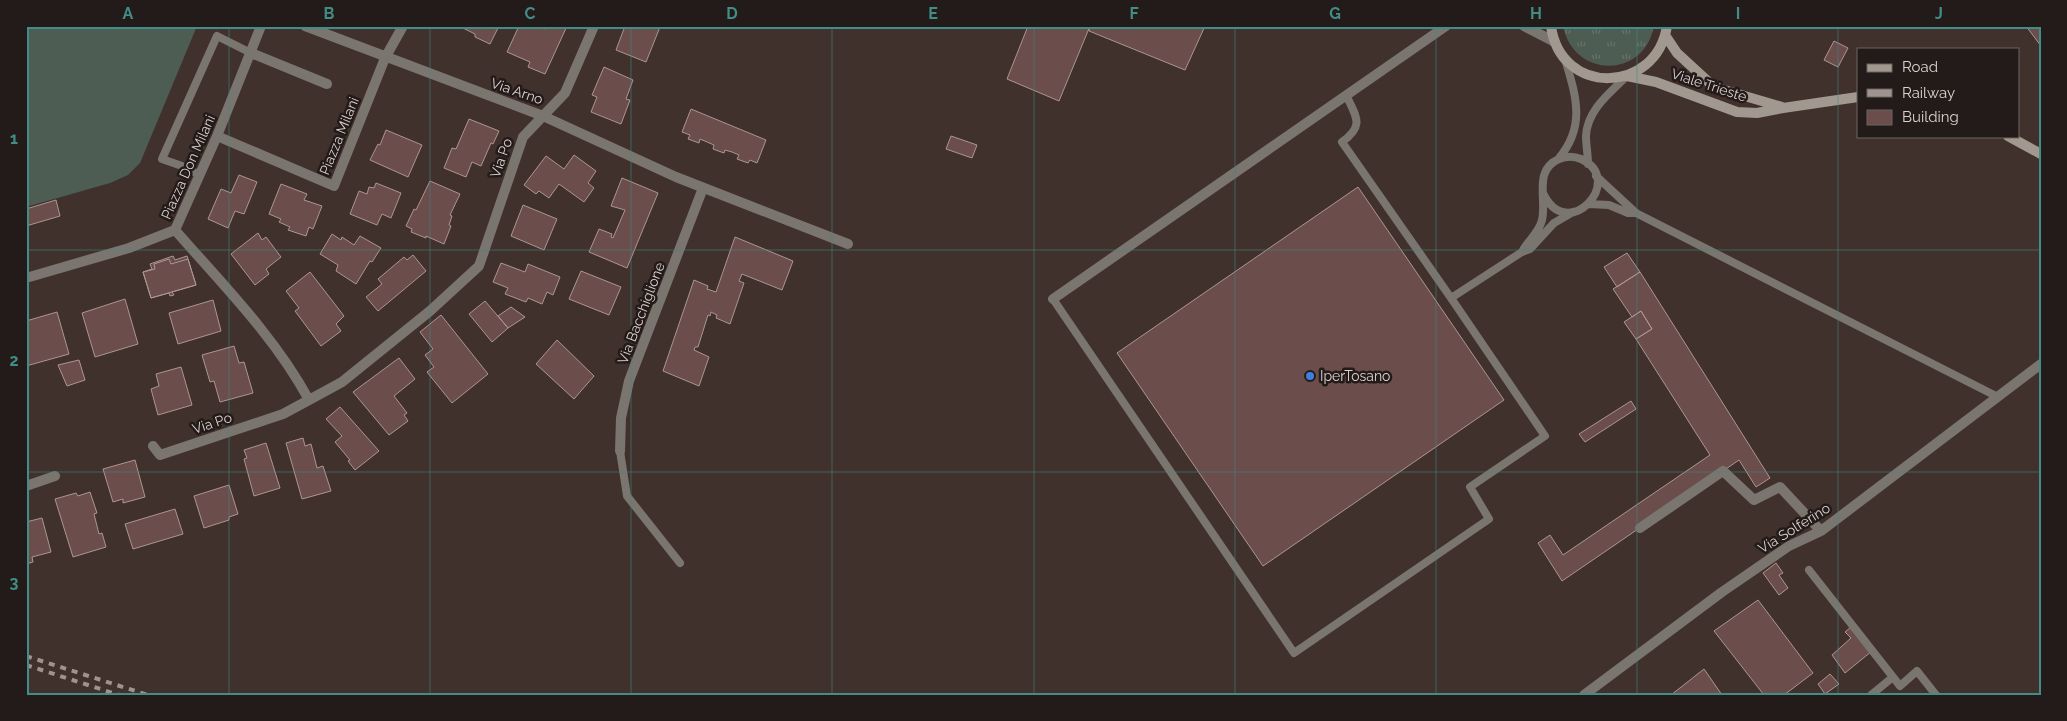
<svg xmlns="http://www.w3.org/2000/svg" width="2067" height="721" viewBox="0 0 2067 721" font-family="Raleway,sans-serif">
	<style>
		.grass { fill: url(#grass-tufts) }
		.pitch { fill: #4d5d53 }
		.building { fill: #6b4d4c; stroke: #ab9695 }
		.lines { fill: none; stroke-linecap: round; stroke-linejoin: round }
		.service { stroke: #7a756f; stroke-width: 8 }
		.minor { stroke: #7a756f; stroke-width: 10 }
		.secondary { stroke: #a1998f; stroke-width: 10 }
		.rail { stroke: #a0938f; stroke-width: 4; stroke-dasharray: 6 6; stroke-linecap: butt }
		.grid { fill: none; stroke: #428d86; stroke-width: 1; stroke-opacity: 0.55 }
		.shop-dot { fill: #3f7fe0; stroke: #231b19; stroke-width: 2 }
		.labels { text-anchor: middle; stroke-width: 5; stroke-linejoin: round; paint-order: stroke }
		.street-label { font-size: 14px; fill: #dcd1ce; stroke: #231b19 }
		.poi-label { font-size: 14px; fill: #dcd1ce; stroke: #231b19; text-anchor: start }
		.neatline { fill: none; stroke: #428d86; stroke-width: 2 }
		.grid-label { font-size: 16px; text-anchor: middle; font-weight: bold; fill: #428d86 }
	</style>
	<defs>
		<pattern id="grass-tufts" width="24" height="20" patternUnits="userSpaceOnUse" patternTransform="scale(1.25)"><rect width="24" height="20" fill="#4d5d53"/><path d="M3 7l-1-3M5 7V3M7 7l1-3M15 17l-1-3M17 17v-4M19 17l1-3" fill="none" stroke="#66736b"/></pattern>
	</defs>
	<rect width="100%" height="100%" fill="#41312c"/>
	<path class="grass" d="M1563,26H1654C1644,79 1574,79 1563,26Z"/>
	<path class="pitch" d="M26,26H197L140,163L128,175L110,183L26,207Z"/>
	<path class="building" d="M459,26H493L498,28L490,44L475,37V34Z
		M519,26H539L545,29L547,26H567L545,74L528,67L530,62L507,52Z
		M625,26L660,27L646,62L616,50Z
		M1028,26H1090L1059,101L1007,79Z
		M1090,26H1205L1185,70L1089,31Z
		M2026,26H2041V46Z
		M1834,41L1848,48L1838,67L1824,60Z
		M604,67L633,80L626,99L630,100L621,124L591,112L597,97L592,95Z
		M691,109L766,140L757,163L750,160L748,163L737,159L739,155L732,152L725,150L724,153L713,149L714,145L700,139L699,143L688,139L690,135L682,132Z
		M469,119L499,131L493,144L491,143L481,166L472,162L466,177L444,168L452,148L456,149Z
		M386,130L422,145L408,177L370,160L378,144L380,145Z
		M951,136L977,145L972,158L946,149Z
		M574,155L596,171L588,183L594,188L584,202L559,184L549,198L539,191L536,194L524,185L546,156L564,169Z
		M239,175L257,182L244,214L235,211L228,228L208,219L221,189L231,193Z
		M622,178L658,193L627,268L589,252L599,229L612,234L611,237L613,238L625,210L611,206Z
		M430,181L460,194L450,215L452,216L449,225L451,226L444,244L426,236V238L411,232L412,229L406,226L414,209L416,210Z
		M376,183L401,193L391,218L382,214L377,225L350,214L359,191L367,194L369,187L374,188Z
		M281,184L307,194L304,200L322,206L313,229L309,227L306,236L288,230L290,227L279,222L281,219L269,214Z
		M1358,187L1504,400L1263,566L1117,353Z
		M56,200L60,216L26,226V209Z
		M523,205L557,219L544,250L511,236Z
		M258,233L262,240L266,237L281,257L266,269L269,274L255,285L231,254Z
		M332,234L341,240L342,237L354,245L360,236L381,248L372,262L370,261L356,284L336,271L338,265L320,254Z
		M735,237L793,261L782,290L742,274L739,281L744,283L730,324L716,318L717,315L711,312L710,316L708,315L698,347H695L694,350L709,357L699,386L663,371L694,280L708,286L707,289L716,292Z
		M1627,253L1640,272L1617,287L1604,267Z
		M413,255L426,271L378,311L366,297L382,284L378,279L404,257L407,260Z
		M173,256L175,260L187,256L196,285L172,292L174,295L170,296L169,293L151,298L143,272L152,269L150,264Z
		M169,259L171,264L188,259L196,285L151,298L143,272L155,269L154,264Z
		M501,263L525,272L528,264L560,277L553,295L547,292L542,304L528,298L526,302L505,294L508,288L493,282Z
		M581,271L621,287L609,315L569,299Z
		M310,272L344,316L336,324L341,331L321,346L295,311L299,308L286,291Z
		M1640,272L1770,478L1756,487L1739,460L1562,581L1538,543L1550,535L1563,555L1710,455L1636,339L1652,329L1641,311L1632,317L1613,289Z
		M125,299L138,344L95,357L82,313Z
		M213,300L221,331L178,344L169,313Z
		M485,301L508,328L492,342L469,314Z
		M511,307L525,317L508,328L498,316Z
		M1641,311L1652,329L1636,339L1624,322Z
		M57,312L69,354L26,366V321Z
		M441,315L488,374L452,403L427,372L434,367L425,355L433,349L420,332Z
		M557,340L594,376L574,399L536,364Z
		M234,346L239,363L244,362L253,393L220,402L214,381L210,382L202,355Z
		M399,358L415,379L394,396L407,413L404,415L408,421L389,435L353,392Z
		M79,360L85,380L67,386L58,365Z
		M181,367L192,405L158,415L151,389L159,386L156,374Z
		M1631,401L1636,409L1585,442L1579,434Z
		M340,407L379,451L355,470L348,461L350,460L335,442L342,436L326,419Z
		M303,438L305,446L311,444L317,468L323,466L331,491L302,499L286,443Z
		M266,443L280,488L254,496L244,459L247,458L244,450Z
		M135,460L145,497L123,503V499L113,502L103,469Z
		M229,485L238,514L229,517V520L204,528L194,496Z
		M90,492L97,513L94,514L99,534L102,533L106,547L73,557L55,499L76,493L78,496Z
		M175,509L183,534L133,549L125,524Z
		M42,518L51,552L32,557L33,562L26,564V522Z
		M1776,563L1783,573L1779,575L1788,588L1779,595L1763,573Z
		M1758,600L1813,673L1784,695H1764L1714,631Z
		M1851,627L1872,651L1845,673L1832,655L1851,638L1845,632Z
		M1704,669L1722,695H1671Z
		M1830,674L1839,684L1825,694L1818,684Z"/>
	<g class="lines">
		<path class="service" d="M1347,97C1357,118 1364,126 1342,142L1451,298L1522,252L1530,249L1554,223L1573,212
			M1559,158C1586,126 1576,96 1565,59
			M1588,164C1588,155 1586,145 1586,136C1587,110 1610,93 1627,76
			M200,175L182,166L162,159L217,36L251,53
			M1596,176L1636,213L1998,397
			M1589,204L1609,205L1628,213H1636
			M1522,252C1528,240 1539,233 1542,220C1547,199 1533,170 1559,159C1566,156 1574,156 1581,159C1627,180 1567,245 1543,193
			M1053,299L1294,653L1489,519L1470,487L1545,436L1451,298
			M620,451L627,496L680,563
			M1809,570L1900,686L1917,671L1936,695
			M1871,695L1893,677"/>
		<path class="minor" d="M305,26L543,116L565,93L594,26
			M1524,26L1555,42
			M251,53L327,84
			M217,136L334,186L385,58L403,26
			M175,230C223,285 275,337 309,400
			M26,278L129,248L175,230L217,136L261,26
			M1053,299L1446,26
			M153,446L160,455L283,414L309,400L342,382L430,311L479,266L523,137L543,116L676,177L848,244
			M620,451L621,418L629,381L703,188
			M26,486L55,476
			M1640,528L1723,471L1754,500L1780,487L1821,531
			M1584,695L1722,592L1789,546L1821,531L2041,364"/>
		<path class="secondary" d="M1551,26C1560,96 1656,95 1667,26
			M1665,35L1677,53L1714,87L1782,107
			M1627,76L1656,82L1737,112L1757,113L1783,108L1858,97
			M2008,136L2041,154"/>
		<path class="rail" d="M26,656L148,695
			M26,665L119,695"/>
	</g>
	<path class="grid" d="M229,26V695M430,26V695M631,26V695M832,26V695M1034,26V695M1235,26V695M1436,26V695M1637,26V695M1838,26V695M26,250H2041M26,472H2041"/>
	<circle class="shop-dot" cx="1310" cy="376" r="5"/>
	<g class="labels">
		<g class="street-label">
			<text transform="translate(1709 85) rotate(18)" y="5">Viale Trieste</text>
			<text transform="translate(517 91) rotate(19)" y="5">Via Arno</text>
			<text transform="translate(339 136) rotate(-68)" y="5">Piazza Milani</text>
			<text transform="translate(501 158) rotate(-71)" y="5">Via Po</text>
			<text transform="translate(188 167) rotate(-66)" y="5">Piazza Don Milani</text>
			<text transform="translate(641 313) rotate(-69)" y="5">Via Bacchiglione</text>
			<text transform="translate(212 423) rotate(-18)" y="5">Via Po</text>
			<text transform="translate(1794 528) rotate(-32)" y="5">Via Solferino</text>
		</g>
		<g class="poi-label">
			<text x="1320" y="381">IperTosano</text>
		</g>
	</g>
	<rect width="2067" height="721" fill="none" stroke="#231b19" stroke-width="55"/>
	<rect x="1857" y="48" width="162" height="90" fill="#231b19" stroke="#6d6461"/>
	<rect x="1867" y="64" width="25" height="8" fill="#a1998f" stroke="#6d6461"/>
	<text x="1902" y="72" font-size="15" fill="#dcd1ce">Road</text>
	<rect x="1867" y="89" width="25" height="8" fill="#a0938f" stroke="#6d6461"/>
	<text x="1902" y="98" font-size="15" fill="#dcd1ce">Railway</text>
	<rect x="1867" y="110" width="25" height="15" fill="#6b4d4c" stroke="#6d6461"/>
	<text x="1902" y="122" font-size="15" fill="#dcd1ce">Building</text>
	<rect x="28" y="28" width="2012" height="666" class="neatline"/>
	<g class="grid-label">
		<text x="128" y="19">A</text>
		<text x="329" y="19">B</text>
		<text x="530" y="19">C</text>
		<text x="732" y="19">D</text>
		<text x="933" y="19">E</text>
		<text x="1134" y="19">F</text>
		<text x="1335" y="19">G</text>
		<text x="1536" y="19">H</text>
		<text x="1738" y="19">I</text>
		<text x="1939" y="19">J</text>
		<text x="14" y="144">1</text>
		<text x="14" y="366">2</text>
		<text x="14" y="588">3</text>
	</g>
</svg>
